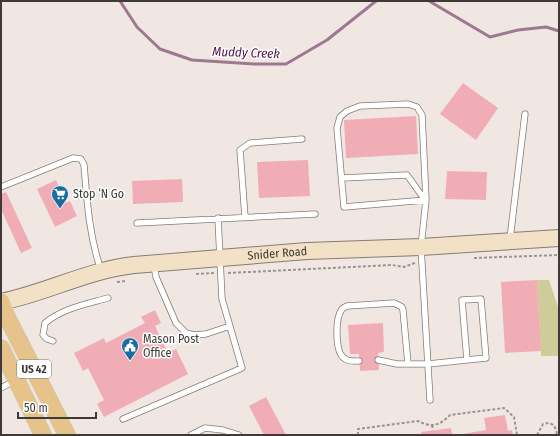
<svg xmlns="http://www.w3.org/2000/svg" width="560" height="436" viewBox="0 0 560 436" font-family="'Fira Sans Condensed',sans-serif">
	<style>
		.green { fill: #cecc98 }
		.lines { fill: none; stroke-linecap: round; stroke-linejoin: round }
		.stream { stroke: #9e7891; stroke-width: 3 }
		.building { fill: #f1adb6 }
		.lane-casing { stroke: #857b78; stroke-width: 7 }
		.secondary-casing { stroke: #857b78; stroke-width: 18 }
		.primary-casing { stroke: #c9c8c7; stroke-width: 18 }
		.path { stroke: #9b9491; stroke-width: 2; stroke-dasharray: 3 2; stroke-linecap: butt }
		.lane { stroke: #fff; stroke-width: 5.5 }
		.secondary { stroke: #f3e1c6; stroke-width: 16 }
		.primary { stroke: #e7c38c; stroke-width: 17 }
		.labels { text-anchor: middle; stroke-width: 3; stroke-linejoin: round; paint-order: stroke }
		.shield { fill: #fff; stroke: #787574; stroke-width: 1 }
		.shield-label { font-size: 11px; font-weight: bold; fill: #3e3a38 }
		.poi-label { font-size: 12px; fill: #3e3a38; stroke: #fff; text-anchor: start }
		.street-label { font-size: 12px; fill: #3e3a38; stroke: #fff }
		.water-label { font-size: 13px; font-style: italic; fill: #511244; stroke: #fff }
	</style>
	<rect width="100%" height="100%" fill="#f1e7e2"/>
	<path class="green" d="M537,280H549L559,310V356H541Z"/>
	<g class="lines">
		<path class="stream" d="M120,1L137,27L160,49L192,60L254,64H286L327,40L376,1
			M429,1L490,37L518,30L546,27L559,31"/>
	</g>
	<path class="building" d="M463,83L498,108L476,140L440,114Z
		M416,116L418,154L346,158L344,120Z
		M308,160L310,196L259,198L257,162Z
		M447,171L487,172L486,200L445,199Z
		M182,179L183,202L133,204L132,181Z
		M56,180L66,203L70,201L77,216L55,227L37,189Z
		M6,192L32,248L21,253L1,209V194Z
		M537,280L541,351L505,353L501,282Z
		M155,310L161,323L155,326L168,353L176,349L188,374L104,417L97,404L104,400L88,368L83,371L74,353L104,338L106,343L145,323L141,317Z
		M383,323L384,352L378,353L379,370L360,371L359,354H350L348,325Z
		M266,397L286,435H264L249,406Z
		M505,415L508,431L512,430L513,435H457L486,430L484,418Z
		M451,428L452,435H421V432Z"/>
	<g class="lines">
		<g class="lane-casing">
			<path id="lane" d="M342,178L407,175L425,200
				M1,187L73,158L81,159L84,165C87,200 89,236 101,270
				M426,200L344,207L337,128L340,117L347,111L360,106L408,104L417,107L422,115L426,200L421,247L430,400
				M245,217L240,150L250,143L302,139
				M137,223L315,214
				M510,239L525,114
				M154,265L156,277L176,323L186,333L194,335L206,334L230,326
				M53,341L47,339L43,335L45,323C63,308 87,304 108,298
				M378,360L397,364H408
				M359,361C354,361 348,362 344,358C335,352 335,318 342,309C343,308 345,307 347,306L394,303L402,307L403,310L408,364H428L486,358L481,299L462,300L467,360
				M1,388L14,381
				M123,419L242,368L222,299L218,218
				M191,435L205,428L223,430L239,435"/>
		</g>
		<g class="secondary-casing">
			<g id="secondary">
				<path id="s1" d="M1,302C46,293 88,270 134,265L307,251L421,247L559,238"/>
			</g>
		</g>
		<g class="primary-casing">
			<path id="primary" d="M1,302L6,315L67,435
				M1,348L43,435"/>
		</g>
		<path class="path" d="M474,258L559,255
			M228,273L392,265L404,267L415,263
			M196,274L214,273
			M117,282L126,281
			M432,425L433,430
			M358,435V429L418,421C432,428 439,426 450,415L504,408L514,417L517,435
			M537,435L543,424C552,421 556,426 557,435"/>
		<use href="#lane" class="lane"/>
		<use href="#secondary" class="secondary"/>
		<use href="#primary" class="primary"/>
	</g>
	<defs>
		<g id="supermarket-pin" transform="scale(0.9)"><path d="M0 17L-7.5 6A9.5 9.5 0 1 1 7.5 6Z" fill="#1a6d9e" stroke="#fff"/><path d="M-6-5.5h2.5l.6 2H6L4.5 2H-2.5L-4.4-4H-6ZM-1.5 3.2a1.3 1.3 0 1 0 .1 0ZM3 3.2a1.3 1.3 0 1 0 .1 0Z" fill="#fff"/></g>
		<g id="civic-pin" transform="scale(0.9)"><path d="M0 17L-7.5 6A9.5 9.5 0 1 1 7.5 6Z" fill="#1a6d9e" stroke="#fff"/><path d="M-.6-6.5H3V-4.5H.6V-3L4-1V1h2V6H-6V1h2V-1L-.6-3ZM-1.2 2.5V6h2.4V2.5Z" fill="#fff"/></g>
	</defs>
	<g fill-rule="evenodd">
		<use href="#supermarket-pin" x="60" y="194"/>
		<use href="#civic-pin" x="130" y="346"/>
	</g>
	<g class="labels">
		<rect class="shield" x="17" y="360" width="34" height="18" rx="3"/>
		<g class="shield-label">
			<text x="34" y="373">US 42</text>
		</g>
		<g class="poi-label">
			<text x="73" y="198">Stop ‘N Go</text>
			<text x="143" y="343">Mason Post<tspan x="143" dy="14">Office</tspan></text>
		</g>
		<g class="street-label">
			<text dy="4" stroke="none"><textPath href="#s1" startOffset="282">Snider Road</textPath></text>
		</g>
		<g class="water-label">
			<text transform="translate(246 52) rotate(2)" y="5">Muddy Creek</text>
		</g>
	</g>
	<rect width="560" height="436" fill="none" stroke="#3e3a38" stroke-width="4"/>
	<path d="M18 412v6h78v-6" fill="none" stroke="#3e3a38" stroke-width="2"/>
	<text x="24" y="412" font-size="12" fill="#3e3a38" stroke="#ffffff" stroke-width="3" paint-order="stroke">50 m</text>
</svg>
